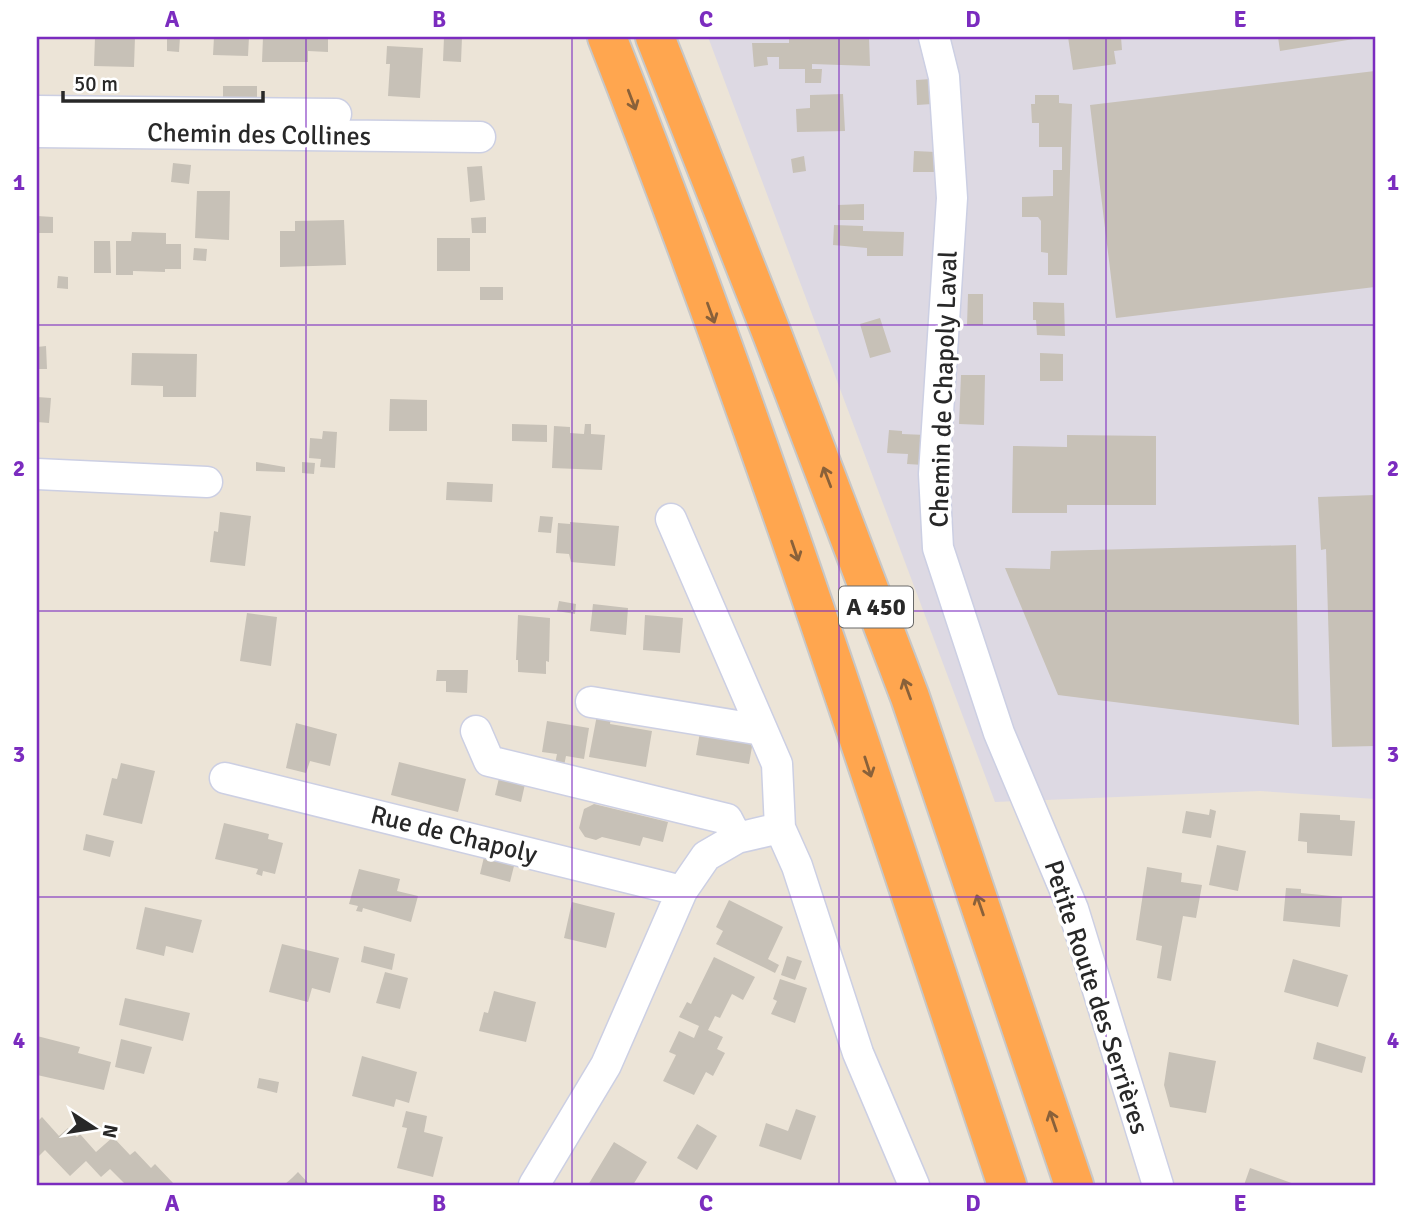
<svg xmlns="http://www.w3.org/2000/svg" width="1412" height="1222" viewBox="0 0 1412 1222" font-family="Signika,sans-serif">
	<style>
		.industrial { fill: #ddd9e3 }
		.building { fill: #c7c1b7 }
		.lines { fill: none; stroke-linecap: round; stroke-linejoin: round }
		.street-casing { stroke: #cccfe3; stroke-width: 33 }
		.highway-casing { stroke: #c7c7c7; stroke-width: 42 }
		.street { stroke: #fff; stroke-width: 30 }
		.highway { stroke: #ffa64f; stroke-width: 38 }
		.oneway { stroke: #89613a }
		.grid { fill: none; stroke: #7b2cbf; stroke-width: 2; stroke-opacity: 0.55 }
		.labels { text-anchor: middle; stroke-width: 7; stroke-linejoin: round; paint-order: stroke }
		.shield { fill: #fff; stroke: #686868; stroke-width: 2 }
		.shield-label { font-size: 24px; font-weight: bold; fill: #282828 }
		.street-label { font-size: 26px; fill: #282828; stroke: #fff }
		.neatline { fill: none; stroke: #7b2cbf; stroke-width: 2.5 }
		.grid-label { font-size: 23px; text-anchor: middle; font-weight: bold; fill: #7b2cbf }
	</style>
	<rect width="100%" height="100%" fill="#ece4d7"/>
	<path class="industrial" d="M708,37H1375V799L1260,791L995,802Z"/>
	<path class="building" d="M95,37H135L134,67L94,66Z
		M167,37H180L179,52L167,51Z
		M214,37H249L248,56L213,55Z
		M263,37H328V52L308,51V62H262Z
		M444,37H462L461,62L443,61Z
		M789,37H869L870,66L812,64V69H822L821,83H805V69H779V57H767L768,65L754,67L752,43H789Z
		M1068,37H1121L1122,50L1114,51L1116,64L1073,70Z
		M1278,37H1360V38L1280,51Z
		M387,46L423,48L420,98L388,96L390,64H386Z
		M1375,71V287L1116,318L1090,105Z
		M931,79L932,104L917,105L916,80Z
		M223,86H257V102L223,101Z
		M843,94L845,131L797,132L796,109L810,108V95Z
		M1035,95H1059V103L1072,104L1067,275H1048V253L1041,252V221L1038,217H1022V197L1053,196V170H1062V147H1039V123H1032L1031,104H1035Z
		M914,151L936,152L935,172H913Z
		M804,156L806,171L793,173L791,159Z
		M173,163L191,165L189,184L171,182Z
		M482,166L485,200L470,202L467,167Z
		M197,191H230L229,240L195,238Z
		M864,204V220H838V205Z
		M37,216L53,217V233H37Z
		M486,217V233H472L471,218Z
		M344,220L346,265L280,267V231H295V221Z
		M834,225L863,226V231L904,232L903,256H867V248L833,245Z
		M132,232L166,233V244H181V269H165V272L133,271V275H116V241H131Z
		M437,238H470V271H437Z
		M94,241H110L111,273H94Z
		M194,248L207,249L206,261L193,260Z
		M58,276L68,277V289L57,288Z
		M480,287H503V300H480Z
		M968,294H983V325H967Z
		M1033,302L1064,303L1065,336L1037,335L1036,320H1033Z
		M880,318L891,352L870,358L860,324Z
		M46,346L47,369H37V347Z
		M132,353L197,354L196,397H163V386L131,385Z
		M1040,353L1063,354V381H1040Z
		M961,375H985L984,425L959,424Z
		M37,397L51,398L49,423L37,422Z
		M390,399L427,400V431H389Z
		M512,424L547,425V442L512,441Z
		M585,424H591V434L605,435L602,470L552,468L554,426L570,427V433L584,434Z
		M889,430L902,431V434L926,435L924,465L907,464L908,454L887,453Z
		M323,431L337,432L335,468L320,467L321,459L309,458L310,438L322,439Z
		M1067,435L1156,436V505H1067V513H1012L1013,446L1067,447Z
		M256,462L285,467V472L256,471Z
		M302,462L315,463L314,474L302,473Z
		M447,482L493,484L492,502L446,500Z
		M1375,495V746L1332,747L1326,549L1321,550L1318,497Z
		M220,512L251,516L245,566L210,562L214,531L218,532Z
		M540,516L553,517L551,533L538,532Z
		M570,522L619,526L615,566L571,562L569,554L556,553L558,523L570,524Z
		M1296,545L1299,725L1058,695L1005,568L1050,569L1051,551Z
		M559,601L576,604L575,614L557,611Z
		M593,604L628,608L626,635L590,631Z
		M247,613L277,617L271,666L240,661Z
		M518,615L550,618L549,662L546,661V674L518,672V660H516Z
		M645,615L683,618L680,653L643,650Z
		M437,670H468L467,693L446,692V681H436Z
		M597,715L611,718L610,724L652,731L646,767L589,757Z
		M547,721L589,728L584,759L566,756L564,766L555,764L557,754L542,752Z
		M296,723L337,734L330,766L310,761L306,773L286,768Z
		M700,732L753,741L749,764L696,755Z
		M399,762L466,779L458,812L391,795Z
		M121,763L155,771L142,824L103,815L112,778L117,779Z
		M499,778L525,784L521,802L495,795Z
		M594,804L668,822L663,842L643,837L640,846L602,837L596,840L585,837L579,828L584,809Z
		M1210,809L1216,811L1211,838L1182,833L1186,811L1209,815Z
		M1300,813L1340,815V820L1355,821L1352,856L1307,853V842L1298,841Z
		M224,823L269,834L268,839L283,843L275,874L263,871L262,876L256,874L258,869L215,859Z
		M86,834L114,841L110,857L83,850Z
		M1217,845L1246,851L1238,891L1209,885Z
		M484,857L514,866L510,882L480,874Z
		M1147,867L1182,873L1181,882L1202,885L1196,918L1183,916L1171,981L1157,978L1162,946L1136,940Z
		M359,869L400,879L397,891L418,896L411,922L363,908L362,912L356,911L358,906L349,904Z
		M1286,888L1301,889V893L1342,897L1340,927L1283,921Z
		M729,900L783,927L768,959L779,965L775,973L716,944L723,931L716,927Z
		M572,902L615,913L606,948L564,938Z
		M145,907L202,920L193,953L166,946L164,956L136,949Z
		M282,944L339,958L330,993L312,988L308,1002L269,992Z
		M364,946L395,954L392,970L361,962Z
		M787,956L802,961L795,980L781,975Z
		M714,957L755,977L743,1000L732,994L720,1018L715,1016L708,1030L723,1037L717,1049L725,1053L713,1076L706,1072L694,1095L663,1081L676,1055L669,1052L679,1031L694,1038L699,1026L679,1017L687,1002L691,1004Z
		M1293,959L1348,975L1338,1007L1284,992Z
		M385,972L408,978L400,1009L376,1003Z
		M780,979L807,988L795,1023L771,1014L777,1001L773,999Z
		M494,991L536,1002L526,1042L479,1031L484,1012L488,1013Z
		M125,998L190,1013L183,1041L119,1025Z
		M37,1036L80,1047L78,1053L111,1062L104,1090L37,1075Z
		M121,1039L152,1047L144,1074L115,1067Z
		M1317,1042L1366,1057L1362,1073L1313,1059Z
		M1169,1052L1216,1061L1206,1113L1170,1107L1164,1085Z
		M362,1056L417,1072L409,1103L396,1099L394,1107L352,1096Z
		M259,1078L279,1082L277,1093L257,1088Z
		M796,1109L816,1116L801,1160L759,1146L766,1123L788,1131Z
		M406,1111L427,1116L424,1132L443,1137L433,1177L397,1168L407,1128L402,1127Z
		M42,1117L59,1136L68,1128L77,1137L80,1134L96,1152L113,1137L130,1155L135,1151L151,1168L155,1164L173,1183L171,1185H126L110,1169L101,1177L86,1161L70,1176L45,1150L37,1158V1122Z
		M697,1124L717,1136L697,1170L677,1158Z
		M614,1142L647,1162L633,1185H588Z
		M1250,1168L1297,1185H1244Z
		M298,1172L310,1185H284L292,1178Z"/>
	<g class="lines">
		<g class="street-casing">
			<path id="street" d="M934,37L944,77L952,198L934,474L938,548L999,733L1073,909L1158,1185
				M37,111L336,114
				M37,132L480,137
				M37,474L207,482
				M671,519L777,764L780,828
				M591,702L762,730
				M476,731L489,761L727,819L737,838
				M225,778L682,891
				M534,1185L606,1065L682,891L706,856L737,838L780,828L797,866L858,1053L914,1185"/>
		</g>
		<g class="highway-casing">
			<path id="highway" d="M607,37C755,414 879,800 1007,1185
				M655,37L772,334L910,697L1074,1185"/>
		</g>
		<use href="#street" class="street"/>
		<use href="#highway" class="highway"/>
	</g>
	<defs><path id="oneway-shaft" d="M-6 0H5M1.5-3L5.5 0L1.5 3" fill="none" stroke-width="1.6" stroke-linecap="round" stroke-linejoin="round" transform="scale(1.75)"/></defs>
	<g class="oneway">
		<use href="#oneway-shaft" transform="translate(632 100) rotate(69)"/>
		<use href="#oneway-shaft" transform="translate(711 313) rotate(70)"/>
		<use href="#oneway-shaft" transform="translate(827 477) rotate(-111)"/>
		<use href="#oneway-shaft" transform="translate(795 551) rotate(71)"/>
		<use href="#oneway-shaft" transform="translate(907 689) rotate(-110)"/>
		<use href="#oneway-shaft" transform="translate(868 767) rotate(72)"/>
		<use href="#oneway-shaft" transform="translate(980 905) rotate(-109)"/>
		<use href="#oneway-shaft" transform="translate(1053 1121) rotate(-109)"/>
	</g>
	<path class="grid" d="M306,37V1185M572,37V1185M839,37V1185M1106,37V1185M37,325H1375M37,611H1375M37,897H1375"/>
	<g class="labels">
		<rect class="shield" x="839" y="586.5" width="74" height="41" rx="5"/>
		<g class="shield-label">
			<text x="876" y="615">A 450</text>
		</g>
		<g class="street-label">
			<text transform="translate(259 134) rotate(1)" y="9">Chemin des Collines</text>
			<text transform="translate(943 389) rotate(-88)" y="9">Chemin de Chapoly Laval</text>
			<text transform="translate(454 834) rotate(14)" y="9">Rue de Chapoly</text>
			<text transform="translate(1097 997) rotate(72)" y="9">Petite Route des Serrières</text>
		</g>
	</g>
	<rect width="1412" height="1222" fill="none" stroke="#ffffff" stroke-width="77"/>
	<g transform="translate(94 1128) rotate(102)" stroke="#ffffff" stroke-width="5" paint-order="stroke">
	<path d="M0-5L12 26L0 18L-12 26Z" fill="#282828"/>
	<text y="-10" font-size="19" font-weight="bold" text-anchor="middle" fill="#282828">N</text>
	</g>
	<path d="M63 91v10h200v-10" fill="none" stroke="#282828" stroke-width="3.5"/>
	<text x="74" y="91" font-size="21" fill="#282828" stroke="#ffffff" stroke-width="5" paint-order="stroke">50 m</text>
	<rect x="38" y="38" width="1336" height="1146" class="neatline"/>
	<g class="grid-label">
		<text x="172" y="27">A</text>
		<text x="439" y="27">B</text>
		<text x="706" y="27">C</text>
		<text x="973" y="27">D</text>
		<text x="1240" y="27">E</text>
		<text x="19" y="190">1</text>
		<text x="1393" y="190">1</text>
		<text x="19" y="476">2</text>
		<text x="1393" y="476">2</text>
		<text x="19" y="762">3</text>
		<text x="1393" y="762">3</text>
		<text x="19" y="1048">4</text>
		<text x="1393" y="1048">4</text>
		<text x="172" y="1211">A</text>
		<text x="439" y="1211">B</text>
		<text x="706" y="1211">C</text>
		<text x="973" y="1211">D</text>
		<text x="1240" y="1211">E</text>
	</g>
</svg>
